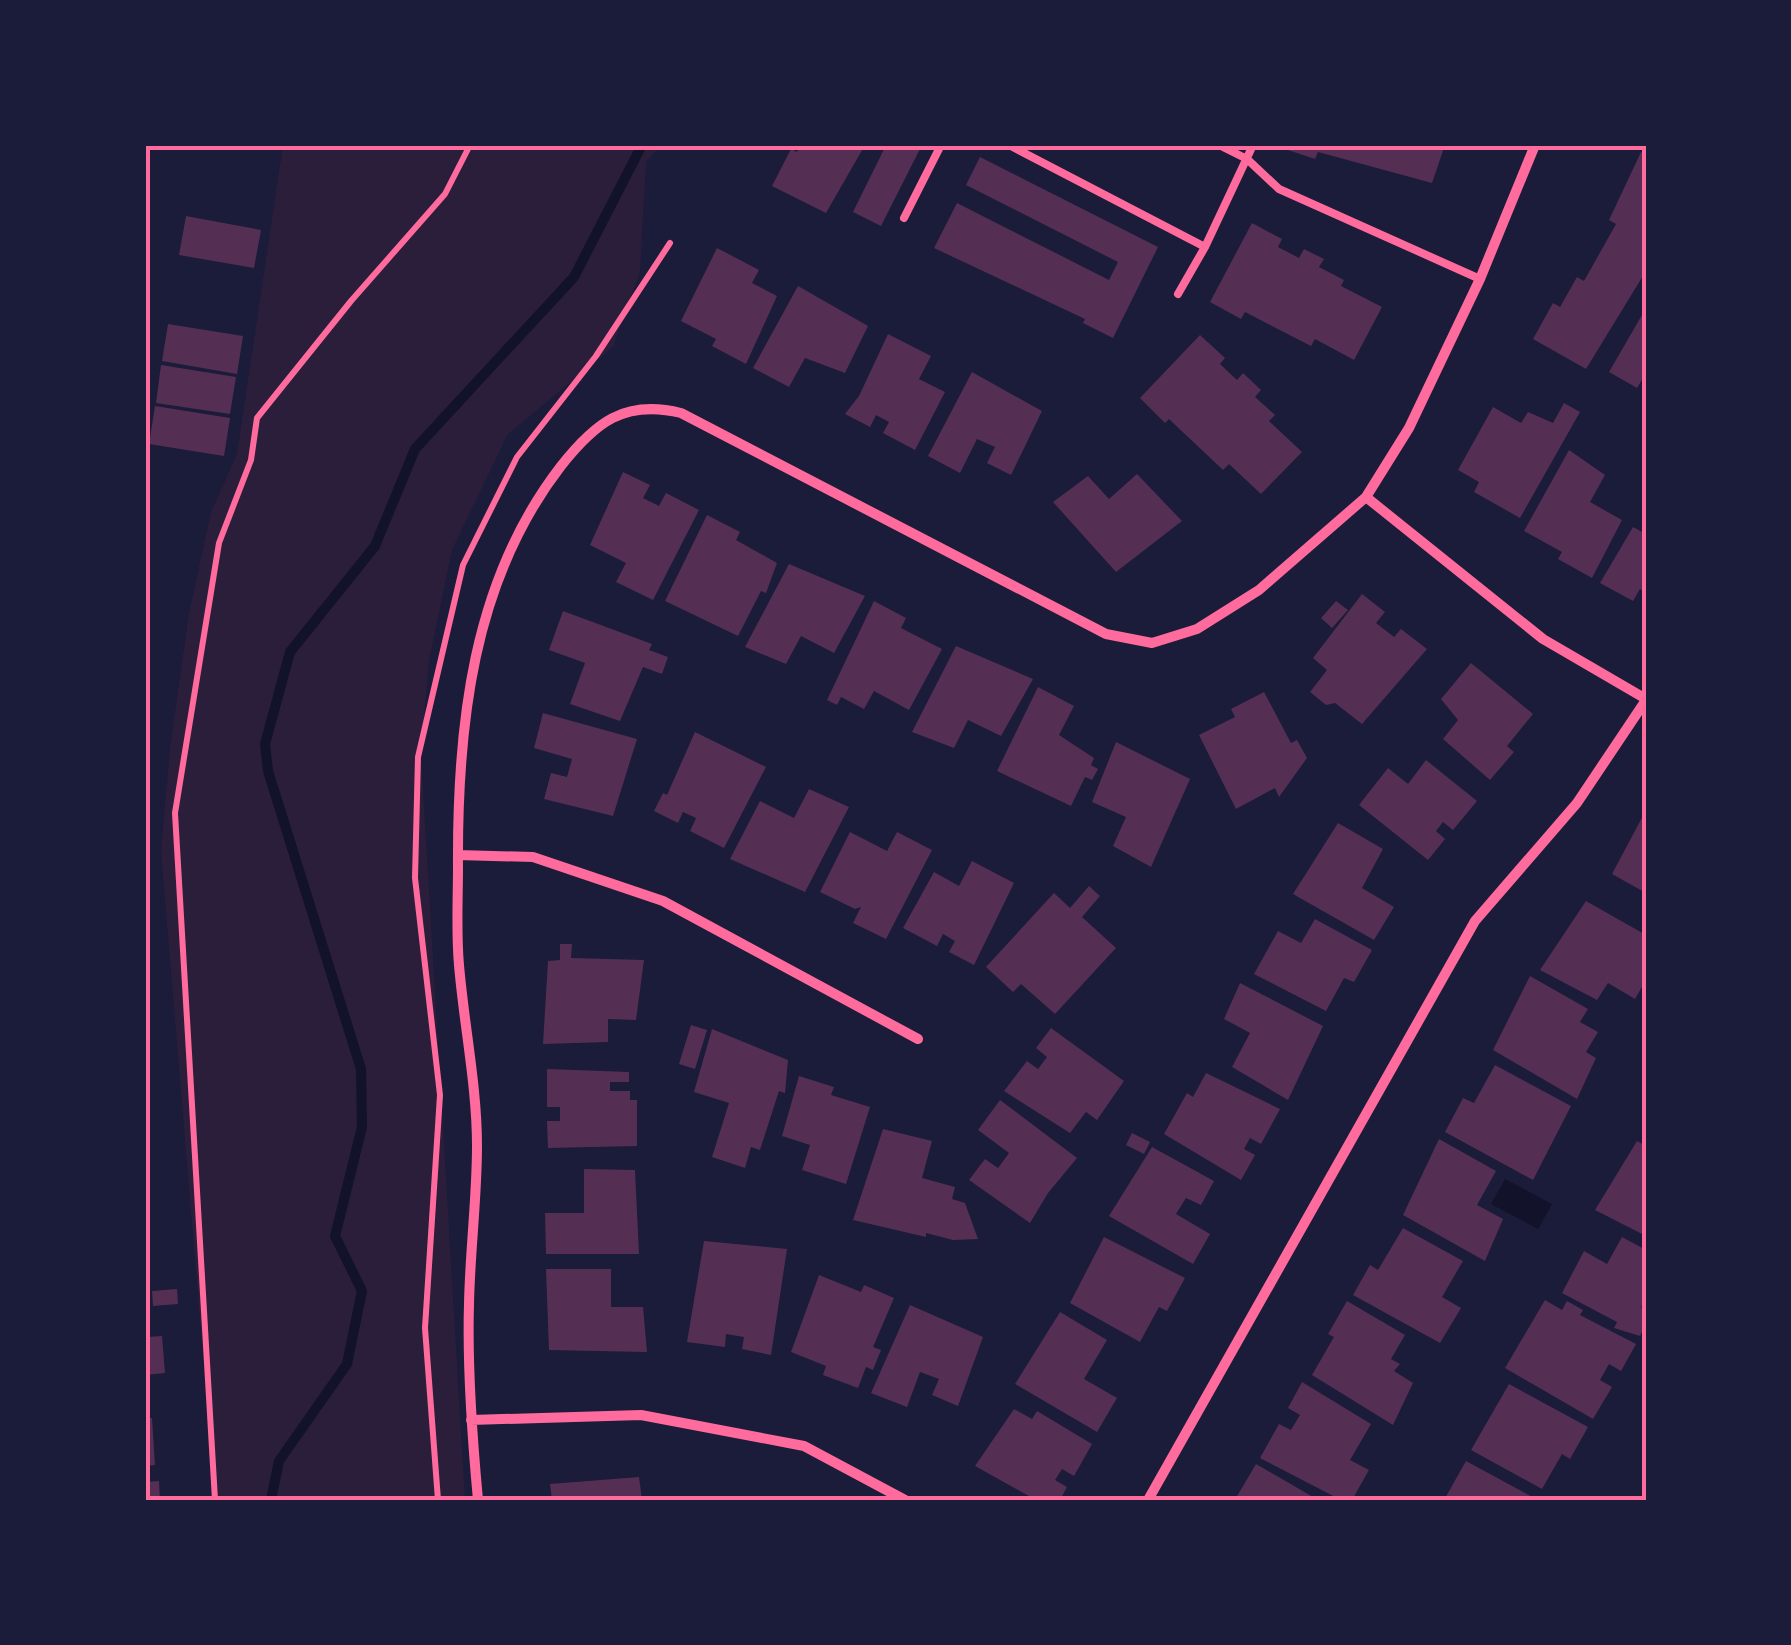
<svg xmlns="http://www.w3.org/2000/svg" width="1791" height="1645" viewBox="0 0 1791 1645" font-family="'Libre Baskerville',serif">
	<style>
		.green { fill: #2a1e3b }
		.water { fill: #12122b }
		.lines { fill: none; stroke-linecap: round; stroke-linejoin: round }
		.stream { stroke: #12122b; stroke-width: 10 }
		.building { fill: #542f53 }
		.path { stroke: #ff6b9d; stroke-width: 6 }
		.service { stroke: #ff6b9d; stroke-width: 8 }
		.minor { stroke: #ff6b9d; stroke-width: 10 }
		.neatline { fill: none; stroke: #ff6b9d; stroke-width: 4 }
	</style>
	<rect width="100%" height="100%" fill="#1b1b3a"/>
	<path class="green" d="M283,145H661L646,162L640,272L613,347L508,434L452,550L429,661L421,755L465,1500H215L161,851L170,748L189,613L211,512L237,454Z"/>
	<path class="water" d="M1505,1179L1552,1204L1538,1229L1491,1204Z"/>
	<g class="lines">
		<path class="stream" d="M271,1500L279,1461L347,1364L362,1291L335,1236L362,1127L361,1069L268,771L265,744L290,652L375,546L415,449L574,277L642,145"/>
	</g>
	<path class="building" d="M800,145H865L826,213L772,186L791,149L797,152Z
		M886,145H922L881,226L853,212Z
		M1283,145H1445L1432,183L1318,152L1315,159L1282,148Z
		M1641,152L1646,154V271L1586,369L1533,339L1553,303L1560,307L1577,277L1584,281L1616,224L1609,220Z
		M980,157L1158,247L1113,338L1083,323L1085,319L934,248L957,203L1109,280L1118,262L966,185Z
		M186,216L261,230L254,268L179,255Z
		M1252,223L1282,239L1278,247L1299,258L1304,249L1324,259L1319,267L1344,280L1341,286L1382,307L1354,360L1315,339L1311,346L1245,312L1241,319L1210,302Z
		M717,248L759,270L752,283L777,296L746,364L712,346L716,339L681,321Z
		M798,286L868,326L845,373L805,358L789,387L753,368Z
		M1646,308V373L1637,388L1609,372Z
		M168,324L243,336L237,374L162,361Z
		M888,334L931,356L919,379L945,392L915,450L883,433L889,422L876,415L870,427L845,414L859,396Z
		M1200,335L1225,358L1220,364L1237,380L1243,373L1261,390L1255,397L1275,415L1269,421L1302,452L1261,494L1229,464L1223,470L1169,419L1165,423L1140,398Z
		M161,365L236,377L230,414L156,403Z
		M972,372L1042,411L1011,475L987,463L995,447L977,439L960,473L928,456Z
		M1564,403L1580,412L1520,518L1474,492L1479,482L1458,470L1493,407L1521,423L1528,412L1553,423Z
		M155,406L230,418L224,456L149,444Z
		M1569,450L1605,475L1590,502L1622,520L1592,578L1558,559L1562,552L1524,531Z
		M623,472L650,485L643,498L659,506L666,493L699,510L653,600L616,582L626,563L590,545Z
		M1137,474L1182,521L1116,572L1053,502L1088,476L1109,499Z
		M707,515L740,532L736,540L777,563L766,593L761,591L738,636L665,601Z
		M1633,527L1646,534V593L1640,589L1633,601L1600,583Z
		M789,564L865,596L834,653L801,636L786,664L745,647Z
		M1362,594L1385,612L1376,623L1394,637L1401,629L1427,649L1362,724L1335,703L1326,705L1310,692L1327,670L1313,658Z
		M874,601L906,618L901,628L942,649L909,710L874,691L864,709L841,697L837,705L827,700Z
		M1336,601L1348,610L1332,628L1321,618Z
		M563,611L652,644L649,650L668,657L662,674L643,667L620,721L570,704L585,663L549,650Z
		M956,646L1033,679L1001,736L968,720L954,748L912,732Z
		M1471,663L1533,714L1507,746L1514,752L1490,780L1443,739L1458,720L1441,699Z
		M1038,687L1074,706L1059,735L1094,758L1091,765L1098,769L1092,780L1085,777L1071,806L997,771Z
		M1264,692L1291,743L1297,740L1307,758L1279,797L1275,788L1236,809L1199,735L1235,717L1231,709Z
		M543,713L637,739L613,816L544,799L551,773L567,777L572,759L534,748Z
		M695,732L766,767L724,848L690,831L696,818L683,812L678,823L654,811L663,793L667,795Z
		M1116,742L1190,779L1151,867L1113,846L1126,817L1092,802Z
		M1426,760L1477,801L1453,830L1443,822L1436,831L1445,839L1428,860L1359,805L1388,768L1408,784Z
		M809,789L849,807L805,892L730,859L760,801L794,818Z
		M1646,810V893L1612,874Z
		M1338,823L1383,849L1362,888L1394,907L1374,940L1293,894Z
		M850,832L887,851L897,832L932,850L886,939L853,923L861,907L855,909L820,892Z
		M972,861L1014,883L974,965L949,952L955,941L943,934L937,946L903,928L934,872L959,886Z
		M1089,886L1100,896L1082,917L1116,948L1055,1014L1021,984L1013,992L986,967L1054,893L1070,908Z
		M1586,901L1646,935V980L1635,999L1608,983L1597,1000L1540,970Z
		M1315,919L1372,950L1354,982L1344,978L1326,1011L1254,974L1278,931L1301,943Z
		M560,944H572L571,958L644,960L636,1020L608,1019V1042L543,1044L548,961L560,960Z
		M1530,976L1588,1009L1580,1022L1598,1032L1586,1052L1596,1058L1577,1099L1493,1050Z
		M1240,983L1323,1026L1288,1100L1232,1067L1250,1033L1224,1019Z
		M691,1025L707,1030L695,1069L679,1064Z
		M1051,1028L1124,1081L1097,1120L1086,1112L1070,1133L1004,1091L1027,1061L1038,1069L1047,1057L1036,1048Z
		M712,1029L788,1060L785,1093L779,1091L760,1150L751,1147L745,1168L712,1157L729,1103L694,1092Z
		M1495,1065L1571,1106L1533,1180L1445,1132L1463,1098L1474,1103Z
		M547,1069L629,1072V1082H610V1091H630V1100H637V1146L548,1148L547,1121H560V1107H547Z
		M1206,1073L1280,1109L1261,1144L1250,1138L1244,1149L1255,1155L1241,1180L1164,1134L1187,1093L1193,1097Z
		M799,1076L834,1087L831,1095L870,1107L846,1184L802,1170L810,1145L782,1136Z
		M1000,1100L1077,1158L1048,1193L1030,1223L969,1180L985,1159L998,1168L1009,1153L978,1130Z
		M883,1129L932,1141L922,1178L955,1187L952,1199L965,1203L978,1239L953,1240L926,1233V1237L853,1220Z
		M1132,1133L1150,1142L1144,1154L1126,1145Z
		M1439,1139L1496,1171L1477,1205L1503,1219L1485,1261L1403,1215Z
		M1637,1141L1646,1146V1236L1595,1210Z
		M1152,1147L1214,1181L1201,1205L1186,1198L1176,1214L1210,1234L1193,1264L1109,1216Z
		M584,1169L635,1170L639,1254H546L545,1213H584Z
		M1403,1228L1463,1261L1442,1297L1461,1308L1440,1343L1353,1295L1370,1265L1378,1270Z
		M1104,1237L1185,1278L1167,1311L1159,1307L1140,1342L1070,1303Z
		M1622,1237L1646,1250V1298L1641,1307L1646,1310V1324L1640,1336L1614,1328L1617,1322L1562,1293L1584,1251L1607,1264Z
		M704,1241L787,1249L771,1355L742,1349L744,1337L726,1334L725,1347L687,1342Z
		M546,1269H611V1307H643L647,1352L549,1350Z
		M819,1275L861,1292L864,1285L894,1298L873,1347L881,1350L873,1370L866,1367L858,1388L823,1375L826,1366L791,1352Z
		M177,1289L178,1304L153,1306L152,1291Z
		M1545,1300L1562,1310L1567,1301L1583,1310L1580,1315L1636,1344L1621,1371L1609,1364L1600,1380L1612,1387L1593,1419L1505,1368Z
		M1347,1301L1405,1335L1391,1359L1400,1364L1394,1371L1413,1383L1393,1425L1312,1375L1334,1337L1328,1334Z
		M910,1305L983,1337L958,1406L932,1395L939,1379L920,1372L907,1407L871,1393Z
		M1060,1312L1107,1340L1084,1379L1117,1398L1097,1432L1015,1384Z
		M145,1329L148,1337L162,1336L165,1373L145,1375Z
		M1302,1382L1371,1424L1350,1460L1369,1470L1352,1500H1341L1260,1458L1279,1424L1291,1430L1300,1415L1288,1408Z
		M1509,1384L1588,1427L1570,1459L1562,1454L1542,1489L1471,1450Z
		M1014,1409L1032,1419L1037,1411L1092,1444L1074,1476L1062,1469L1055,1480L1067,1487L1060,1500H1036L975,1466Z
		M145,1418H152L155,1465L145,1466Z
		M1466,1461L1538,1500H1444Z
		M1256,1464L1313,1497L1312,1500L1236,1498Z
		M639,1477L642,1500H552L550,1484Z
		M159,1481L160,1500H145V1482Z"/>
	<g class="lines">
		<path class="path" d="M215,1500L175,813L219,543L251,460L257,418L351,301L445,194L470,145
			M438,1500L425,1328L440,1095L415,878L418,757L463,565L517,457L596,356L670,243"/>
		<path class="service" d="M1009,145L1205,247
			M1219,145L1247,159L1279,189L1480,279
			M904,218L941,145
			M1178,294L1205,247L1253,145"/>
		<path class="minor" d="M1366,497L1543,639L1646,699
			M458,855L533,857L663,901L918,1039
			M471,1420L641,1415L804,1446L905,1500
			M478,1500C472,1435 467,1369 469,1304C470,1251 477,1198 477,1146C477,1086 464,1025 459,965C456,933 458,899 458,867C457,727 472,581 561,466C595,423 624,399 681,413L1106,634L1152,643L1197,629L1259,590L1366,497L1409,428L1480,279L1535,145
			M1148,1500L1475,921L1577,803L1646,700"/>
	</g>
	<rect width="1791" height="1645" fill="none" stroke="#1b1b3a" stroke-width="295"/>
	<rect x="148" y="148" width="1496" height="1350" class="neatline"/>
</svg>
